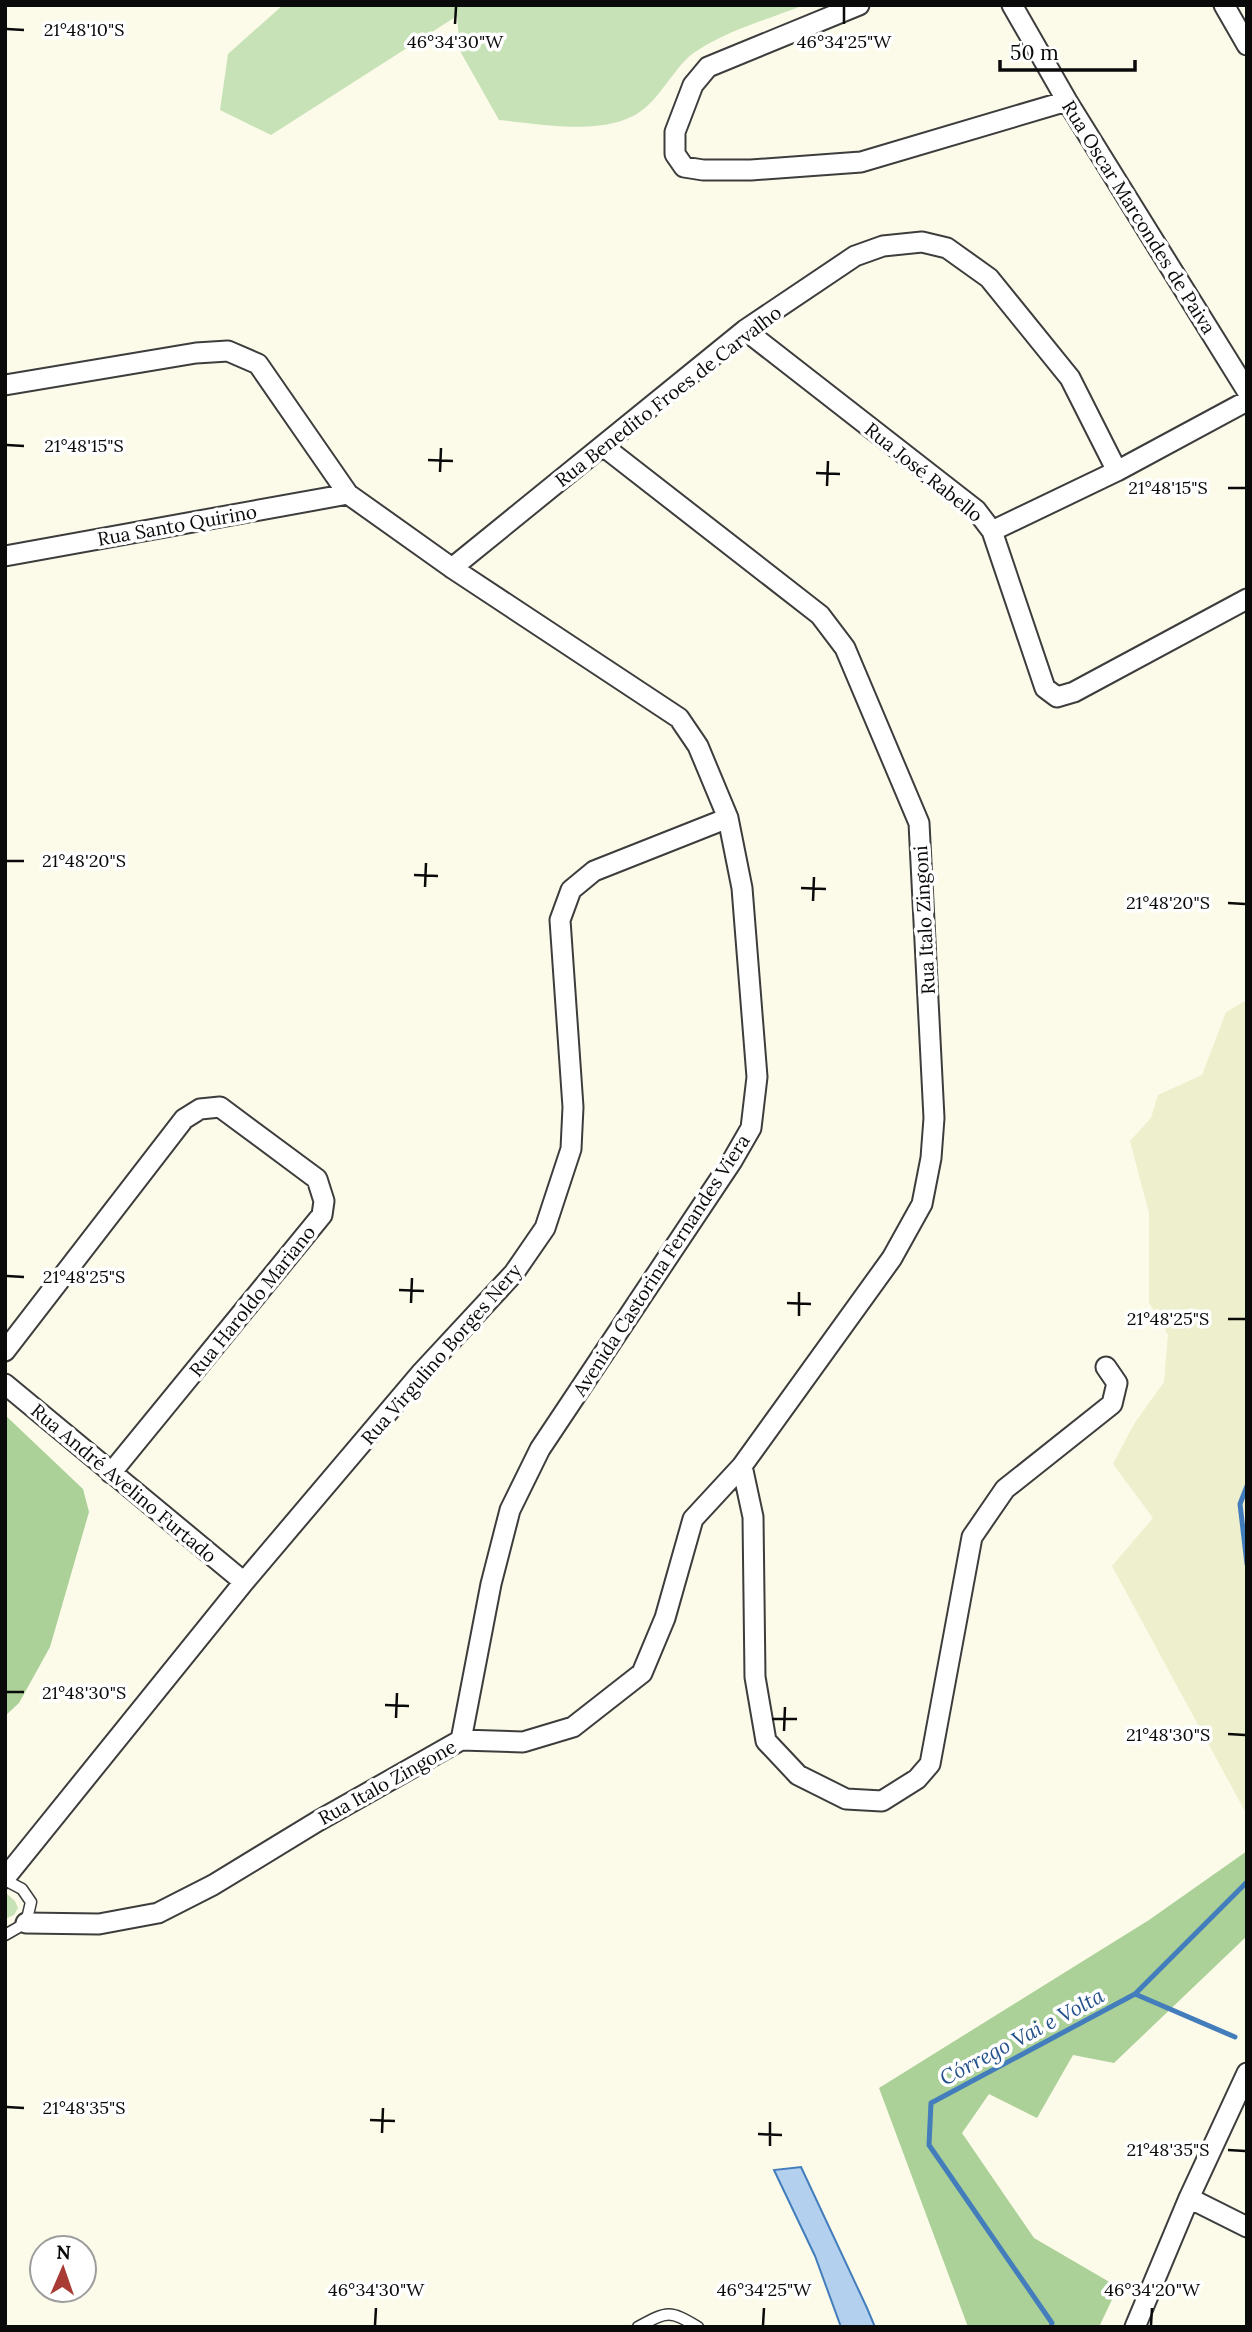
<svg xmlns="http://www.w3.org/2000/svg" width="1252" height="2332" viewBox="0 0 1252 2332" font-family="Lora,serif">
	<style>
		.farmland { fill: #eeefcc }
		.green { fill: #c8e2b7 }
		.forest { fill: #abd198 }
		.water { fill: #b3d1ee; stroke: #437dbc; stroke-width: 2 }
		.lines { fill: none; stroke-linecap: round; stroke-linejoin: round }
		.stream { stroke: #437dbc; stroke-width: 5 }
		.service-casing { stroke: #3d3d3d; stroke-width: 13 }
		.minor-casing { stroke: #3d3d3d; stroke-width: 23 }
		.service { stroke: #fff; stroke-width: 10 }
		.minor { stroke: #fff; stroke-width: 19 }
		.ticks { fill: none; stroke: #0a0a0a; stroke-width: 2.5 }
		.labels { text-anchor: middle; stroke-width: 7; stroke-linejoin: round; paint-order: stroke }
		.street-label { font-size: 19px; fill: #0a0a0a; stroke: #fff }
		.water-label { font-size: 21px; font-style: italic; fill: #23518b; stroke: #fff }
		.ticks-label { font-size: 18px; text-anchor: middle; fill: #0a0a0a; stroke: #fff; stroke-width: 7; stroke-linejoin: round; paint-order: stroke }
	</style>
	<rect width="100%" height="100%" fill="#fcfbe9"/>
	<path class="farmland" d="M1247,1000V1815L1112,1566L1153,1518L1113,1464L1134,1424L1164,1382L1168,1335L1149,1302V1213L1130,1141L1151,1118L1158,1095L1202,1075L1226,1012Z"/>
	<path class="green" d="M283,5H804C769,19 728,30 695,52C678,63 663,93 645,108C610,138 542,124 499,120L460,51L457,16L271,135L220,110L228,54Z
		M5,1892L15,1901L18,1908L14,1915L5,1919Z"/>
	<path class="forest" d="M5,1415L83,1489L89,1512L50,1647L19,1703L5,1716Z
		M1247,1851V1936L1114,2063L1073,2055L1037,2118L989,2094L962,2133L1034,2238L1118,2287L1099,2327H968L879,2088L1149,1920Z"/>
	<path class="water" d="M801,2167L867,2308L875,2327H841L815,2256L774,2170Z"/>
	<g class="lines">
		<path class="stream" d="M1247,1486L1240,1504L1247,1564
			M1135,1994L1235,2037
			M1051,2327L1052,2323L929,2145L931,2103L1135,1994L1247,1882"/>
		<g class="service-casing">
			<path id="service" d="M5,1880L22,1889L31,1902L26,1923L5,1935
				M638,2327C668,2311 669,2310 698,2327"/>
		</g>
		<g class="minor-casing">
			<path id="minor" d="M859,5L708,67L693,85L675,132V154L684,167L703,170H751L861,162L1067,101
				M1012,5L1067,101L1247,391
				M1224,5L1247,45
				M745,330L976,510L992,531L1045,688L1057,697L1074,692L1247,599
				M5,385L196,353L228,351L258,364L348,494L452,568L679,718L698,746L728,818L742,888L757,1077L751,1128L732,1161L540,1449L510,1510L491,1584L461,1740
				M992,531L1117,471L1247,401
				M5,556L348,494
				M452,568L745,330L855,256L883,246L922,242L947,248L989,278L1070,378L1117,471
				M5,1351L184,1119L200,1109L220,1107L317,1179L324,1201L322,1215L111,1473
				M5,1384L244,1582
				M742,1466L753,1517L755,1677L766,1741L798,1775L846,1799L882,1801L917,1779L930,1764L972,1537L1005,1489L1112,1404L1117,1383L1106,1367
				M5,1878L244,1582L422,1372L514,1273L545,1228L571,1149L573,1107L560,920L571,890L594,871L728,818
				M26,1923L99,1924L158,1913L213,1885L318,1821L461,1740L523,1742L573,1727L642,1673L665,1618L693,1519L742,1466L892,1258L922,1204L931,1158L934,1118L919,823L845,648L820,615L603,446
				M1189,2198L1247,2227
				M1135,2327L1189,2198L1247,2073"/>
		</g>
		<use href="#service" class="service"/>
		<use href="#minor" class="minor"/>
	</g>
	<path class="ticks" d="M455,24L456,7M844,24V7M7,29L24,30M7,445L24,446M428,460L453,461M440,472L441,448M816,473L840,474M827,486L828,461M1228,488H1245M7,861H24M414,875L438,876M425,887L426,863M801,888L826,889M813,901L814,877M1228,903L1245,904M7,1276L24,1277M399,1290L424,1291M411,1303L412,1278M787,1303L811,1304M799,1316V1292M1228,1319H1245M7,1692H24M385,1705L409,1706M396,1718L397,1693M772,1719H797M784,1731L785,1707M1228,1734L1245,1735M7,2107L24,2108M370,2120L395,2121M382,2133L383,2108M758,2134L782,2135M770,2146V2122M1228,2150L1245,2151M375,2325L376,2308M763,2325L764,2308M1151,2325L1152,2308"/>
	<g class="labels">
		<g class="street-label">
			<text transform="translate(1139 217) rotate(58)" y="7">Rua Oscar Marcondes de Paiva</text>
			<text transform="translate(668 396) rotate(-38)" y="7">Rua Benedito Froes de Carvalho</text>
			<text transform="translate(924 472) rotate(39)" y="7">Rua José Rabello</text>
			<text transform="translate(177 525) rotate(-10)" y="7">Rua Santo Quirino</text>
			<text transform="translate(924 920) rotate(-93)" y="7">Rua Italo Zingoni</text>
			<text transform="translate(661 1265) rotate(-57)" y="7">Avenida Castorina Fernandes Viera</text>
			<text transform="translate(252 1301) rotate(-51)" y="7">Rua Haroldo Mariano</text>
			<text transform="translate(441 1354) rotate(-49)" y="7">Rua Virgulino Borges Nery</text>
			<text transform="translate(124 1483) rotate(40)" y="7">Rua André Avelino Furtado</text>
			<text transform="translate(387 1782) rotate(-29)" y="7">Rua Italo Zingone</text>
		</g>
		<g class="water-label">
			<text transform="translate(1022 2037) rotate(-28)" y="7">Córrego Vai e Volta</text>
		</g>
	</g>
	<g class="ticks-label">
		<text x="84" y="36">21°48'10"S</text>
		<text x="455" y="48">46°34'30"W</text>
		<text x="844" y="48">46°34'25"W</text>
		<text x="84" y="452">21°48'15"S</text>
		<text x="1168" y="494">21°48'15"S</text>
		<text x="84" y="867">21°48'20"S</text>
		<text x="1168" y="909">21°48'20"S</text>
		<text x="84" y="1283">21°48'25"S</text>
		<text x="1168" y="1325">21°48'25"S</text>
		<text x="84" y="1699">21°48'30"S</text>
		<text x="1168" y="1741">21°48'30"S</text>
		<text x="84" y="2114">21°48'35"S</text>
		<text x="1168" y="2156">21°48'35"S</text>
		<text x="376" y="2296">46°34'30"W</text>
		<text x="764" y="2296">46°34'25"W</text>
		<text x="1152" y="2296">46°34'20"W</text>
	</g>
	<rect width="1252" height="2332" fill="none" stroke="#0a0a0a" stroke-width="14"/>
	<g transform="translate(63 2269) rotate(2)"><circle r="33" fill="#ffffff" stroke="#9d9d9d" stroke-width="2"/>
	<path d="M0-5L12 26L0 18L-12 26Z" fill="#a83b33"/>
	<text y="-10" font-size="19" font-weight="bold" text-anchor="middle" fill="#0a0a0a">N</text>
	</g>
	<path d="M1000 60v10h135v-10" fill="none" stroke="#0a0a0a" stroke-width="3.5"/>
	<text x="1010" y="60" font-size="21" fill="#0a0a0a" stroke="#ffffff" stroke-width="5" paint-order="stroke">50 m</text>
</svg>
